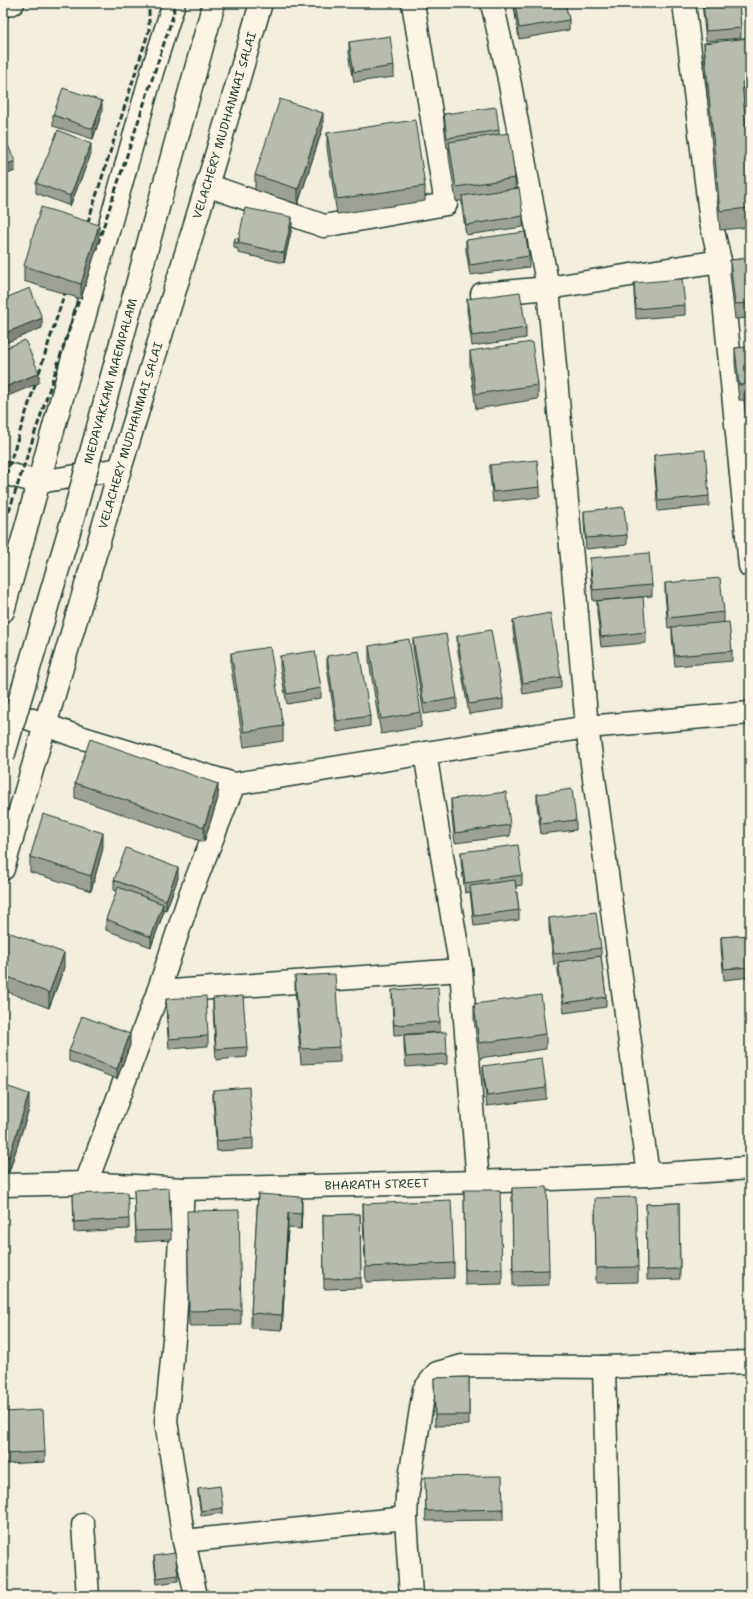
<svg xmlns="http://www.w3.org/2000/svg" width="753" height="1599" viewBox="0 0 753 1599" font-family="'Shantell Sans',sans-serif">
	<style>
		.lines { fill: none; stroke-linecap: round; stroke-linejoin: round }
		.minor-casing { stroke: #1f3d34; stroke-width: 25 }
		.major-casing { stroke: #1f3d34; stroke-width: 25 }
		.minor { stroke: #fcf5e5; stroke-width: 22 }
		.major { stroke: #fcf5e5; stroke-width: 22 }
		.rail { stroke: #1f3d34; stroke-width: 3; stroke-dasharray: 6 3; stroke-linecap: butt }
		.major-bridge-casing { stroke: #1f3d34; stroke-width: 25; stroke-linecap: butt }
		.major-bridge { stroke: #fcf5e5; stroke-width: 22 }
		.wall { fill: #9ea296; stroke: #1f3d34 }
		.shaded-wall { fill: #81847a; stroke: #1f3d34 }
		.building { fill: #b8bcae; stroke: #1f3d34 }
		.labels { text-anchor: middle; stroke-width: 3.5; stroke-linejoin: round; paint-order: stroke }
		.street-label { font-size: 12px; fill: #1f3d34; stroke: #fcf5e5 }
	</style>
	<rect width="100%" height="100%" fill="#f3eede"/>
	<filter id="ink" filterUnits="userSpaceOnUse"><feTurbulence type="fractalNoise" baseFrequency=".025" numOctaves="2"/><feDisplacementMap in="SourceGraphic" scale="8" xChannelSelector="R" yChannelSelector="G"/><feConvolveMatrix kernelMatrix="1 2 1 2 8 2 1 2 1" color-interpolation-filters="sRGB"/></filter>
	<g filter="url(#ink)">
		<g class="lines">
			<g class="minor-casing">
				<g id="minor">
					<path d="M492,3L508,74L548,288L587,727L648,1175"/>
					<path d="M3,6L13,3"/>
					<path d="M207,185L324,226L446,204L413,3"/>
					<path d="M720,261L750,566"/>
					<path d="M482,294L548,288L720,261L711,222L684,3"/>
					<path d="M3,473L39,482L120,469"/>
					<path d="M3,709L70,734L234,784L587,727L750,713"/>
					<path d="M425,753L461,970L478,1182"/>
					<path d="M158,992L461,970"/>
					<path d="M86,1183L158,992L191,892L234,784"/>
					<path id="s1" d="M3,1185L86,1183L183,1189L478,1182L648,1175L750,1168"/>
					<path d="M183,1189L174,1339L166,1421L184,1541L196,1596"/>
					<path d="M604,1367L610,1596"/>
					<path d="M83,1525L88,1596"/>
					<path d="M184,1541L406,1518"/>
					<path d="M411,1596L406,1518L407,1497L424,1390L437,1373L462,1366L604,1367L750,1362"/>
				</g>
			</g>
			<g class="major-casing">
				<g id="major">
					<path d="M3,611L152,72L174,3"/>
					<path id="s2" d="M3,869L120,469L215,159L261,3"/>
				</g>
			</g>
			<use href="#minor" class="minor"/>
			<use href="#major" class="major"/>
			<path class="rail" d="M85,231L149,30V3
				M95,252L174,13L173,3
				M3,484L68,283
				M3,529L83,288"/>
			<g class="major-bridge-casing">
				<g id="major-bridge">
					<path id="s3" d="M3,757L75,511L214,3"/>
				</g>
			</g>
			<use href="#major-bridge" class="major-bridge"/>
		</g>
		<path class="wall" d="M514,3H565L569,20V30L519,39L514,7Z
			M702,3H739L741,28V38L706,41Z
			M349,42L394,66V77L354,82L349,52Z
			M704,43L750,49V101H743L750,174V227L720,230L704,62Z
			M102,112L93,139L53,126V115Z
			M444,114L499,130V135L515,178V189L523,216V227L466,235L462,207V201H456L449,157V148H447L444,124Z
			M323,127L298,204L255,190V175Z
			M327,133L425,186V201L337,214L327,148Z
			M91,154L70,206L36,193V183Z
			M292,227L284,263L238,253V249L234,248V242L239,239Z
			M99,240L81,299L24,281V266Z
			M466,240L529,256V267L470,275L466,250Z
			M750,258V318L735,319L730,274V260Z
			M634,283L685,305V315L636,319L634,294Z
			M467,299L526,328V338L472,346L467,310Z
			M750,347V438H747L744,400H739L735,363V348Z
			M470,351L538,385V399L476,409L470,366Z
			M654,455L709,496V506L658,511L654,465Z
			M490,465L540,487V497L493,502L490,475Z
			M584,511L627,535V545L586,549L584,521Z
			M590,558L652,585V596L593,601L590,568Z
			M665,583L724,612V622L732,651V661L675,666L672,637V627L668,628L665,593Z
			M597,601L646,632V643L601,647L597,612Z
			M513,620L561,677V688L523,694L513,630Z
			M457,636L503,699V709L469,714L457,646Z
			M413,639L457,698V709L424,714L413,649Z
			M369,646L421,712V727L381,734L369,661Z
			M231,653L283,726V741L244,747L231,668Z
			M280,656L321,688V698L287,704L280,667Z
			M327,656L370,716V726L337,732L327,667Z
			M75,783L218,798L204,842L75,798Z
			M537,794L576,820V830L541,834L537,805Z
			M451,799L510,825V836L455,843L451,809Z
			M103,848L91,891L30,872V857Z
			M461,852L522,875V885L516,886L519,910V920L474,926L470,892L465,893L461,862Z
			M178,878L166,910L163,909V914L151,947L106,930V919L117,891L114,890V880Z
			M549,918L601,948V956L606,997V1007L564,1013L558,972V964L554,965L549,928Z
			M3,931L64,968L49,1008L3,990Z
			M750,935V977L724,980L721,948V937Z
			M295,976L340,1047V1062L301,1064L295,991Z
			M392,990L440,1022V1032L394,1035L392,1001Z
			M213,998L247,1047V1057L216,1060L213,1009Z
			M166,999L208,1036V1046L169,1049L166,1009Z
			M474,1004L546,1034V1049L479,1058L474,1019Z
			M404,1035L447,1054V1064L406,1067L404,1046Z
			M130,1045L117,1079L69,1061V1051Z
			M483,1066L546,1088V1099L487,1106L483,1076Z
			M3,1085L29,1109L9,1172L3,1170Z
			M213,1090L253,1138V1149L217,1151L213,1100Z
			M512,1188L549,1270V1285L513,1286Z
			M134,1190L171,1230V1240L136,1242Z
			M464,1190L502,1269V1284L465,1285Z
			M73,1194L129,1219V1229L74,1232Z
			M258,1194L302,1211L301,1229L288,1228L282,1330L251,1328V1313Z
			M679,1203L680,1279L647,1280L646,1204Z
			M363,1204L454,1263V1278L366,1282L363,1219Z
			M595,1213L638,1267V1282L596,1283Z
			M360,1214L361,1288L324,1289L323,1215Z
			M187,1226L241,1310V1325L189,1326Z
			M469,1377V1425L435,1426L434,1378Z
			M3,1412L45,1452V1462L3,1464Z
			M425,1477L503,1509V1520L426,1521Z
			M198,1489L223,1508V1513L201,1516L198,1494Z
			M154,1556L178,1575V1581L157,1584L154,1561Z"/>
		<path class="shaded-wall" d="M102,101V112L93,139V129Z
			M323,113V127L298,204V189Z
			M91,144V154L70,206V196Z
			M15,161V171L3,176V166Z
			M292,217V227L284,263V253Z
			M99,225V240L81,299V284Z
			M42,318V328L3,344V334Z
			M39,373V383L3,398V388Z
			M218,784V798L204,842V827Z
			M103,833V848L91,891V876Z
			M178,868V878L166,910V900Z
			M163,904V914L151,947V937Z
			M64,953V968L49,1008V993Z
			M130,1034V1045L117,1079V1069Z
			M29,1094V1109L9,1172V1157Z
			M302,1197V1211L301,1229V1214Z
			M288,1213V1228L282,1330V1315Z"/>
		<path class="building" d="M515,3H565L569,20L519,28Z
			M703,3H739L741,28L706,31Z
			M390,36L394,66L354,72L349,42Z
			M749,38L750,49V82H742L750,174V208L720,211L704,43Z
			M63,88L102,101L93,129L53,115Z
			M280,99L323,113L298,189L255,175Z
			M496,107L499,130L447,138L444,114Z
			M415,120L425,186L337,199L327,133Z
			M58,130L91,144L70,196L36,183Z
			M509,133L515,178L456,187L449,142Z
			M3,134L15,161L3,166Z
			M519,188L523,216L466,225L462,196Z
			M41,207L99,225L81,284L24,266Z
			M245,208L292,217L284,253L238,243Z
			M525,232L529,256L470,265L466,240Z
			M235,238L239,239V244L234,242Z
			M750,258V303L735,304L730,260Z
			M682,279L685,305L636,309L634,283Z
			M30,288L42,318L3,334V299Z
			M520,292L526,328L472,336L467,299Z
			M25,340L39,373L3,388V349Z
			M532,342L538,385L476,394L470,351Z
			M750,347V384L739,385L735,348Z
			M750,393V427H747L744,394Z
			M705,450L709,496L658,501L654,455Z
			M537,460L540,487L493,492L490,465Z
			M624,507L627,535L586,538L584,511Z
			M649,553L652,585L593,590L590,558Z
			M720,578L724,612L668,618L665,583Z
			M643,597L646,632L601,637L597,601Z
			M550,613L561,677L523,683L513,620Z
			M729,622L732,651L675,656L672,627Z
			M491,630L503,699L469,704L457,636Z
			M446,634L457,698L424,704L413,639Z
			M409,639L421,712L381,719L369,646Z
			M270,647L283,726L244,732L231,653Z
			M315,651L321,688L287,694L280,656Z
			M359,651L370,716L337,721L327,656Z
			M90,739L218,784L204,827L75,783Z
			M572,789L576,820L541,824L537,794Z
			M506,792L510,825L455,833L451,799Z
			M43,814L103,833L91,876L30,857Z
			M518,845L522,875L465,883L461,852Z
			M126,848L178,868L166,900L114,880Z
			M515,880L519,910L474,916L470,886Z
			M118,887L163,904L151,937L106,919Z
			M596,912L601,948L554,954L549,918Z
			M3,930L64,953L49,993L3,975Z
			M750,935V967L724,969L721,937Z
			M601,956L606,997L564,1003L558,962Z
			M335,974L340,1047L301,1049L295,976Z
			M438,987L440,1022L394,1025L392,990Z
			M541,995L546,1034L479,1043L474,1004Z
			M206,996L208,1036L169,1039L166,999Z
			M243,996L247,1047L216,1049L213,998Z
			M82,1016L130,1034L117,1069L69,1051Z
			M446,1032L447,1054L406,1057L404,1035Z
			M542,1058L546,1088L487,1096L483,1066Z
			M3,1085L29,1094L9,1157L3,1155Z
			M249,1087L253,1138L217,1141L213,1090Z
			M547,1187L549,1270L513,1271L512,1188Z
			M169,1188L171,1230L136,1231L134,1190Z
			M464,1190H500L502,1269L465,1270Z
			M127,1192L129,1219L74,1222L73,1194Z
			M258,1194L302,1197L301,1214L288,1213L282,1315L251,1313Z
			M636,1197L638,1267L596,1268L595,1198Z
			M451,1200L454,1263L366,1267L363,1204Z
			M679,1203L680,1269L647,1270L646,1204Z
			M239,1210L241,1310L189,1311L187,1211Z
			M360,1214L361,1278L324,1279L323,1215Z
			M469,1377V1415H435L434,1378Z
			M43,1410L45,1452L3,1454V1412Z
			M502,1476L503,1509L426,1511L425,1477Z
			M220,1486L223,1508L201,1511L198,1489Z
			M175,1553L178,1575L157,1578L154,1556Z
			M388,1594V1596H376Z"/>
	</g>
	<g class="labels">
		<g class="street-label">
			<text dy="4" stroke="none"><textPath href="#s2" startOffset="776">VELACHERY MUDHANMAI SALAI</textPath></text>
			<text dy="4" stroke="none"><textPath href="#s3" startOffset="391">MEDAVAKKAM MAEMPALAM</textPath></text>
			<text dy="4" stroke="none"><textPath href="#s2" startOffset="452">VELACHERY MUDHANMAI SALAI</textPath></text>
			<text dy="4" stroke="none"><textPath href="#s1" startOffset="374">BHARATH STREET</textPath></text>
		</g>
	</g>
	<rect width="753" height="1599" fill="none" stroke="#fcf5e5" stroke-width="16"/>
	<rect x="8" y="8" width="737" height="1583" fill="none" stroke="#1f3d34" stroke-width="1.5" filter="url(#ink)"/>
</svg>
